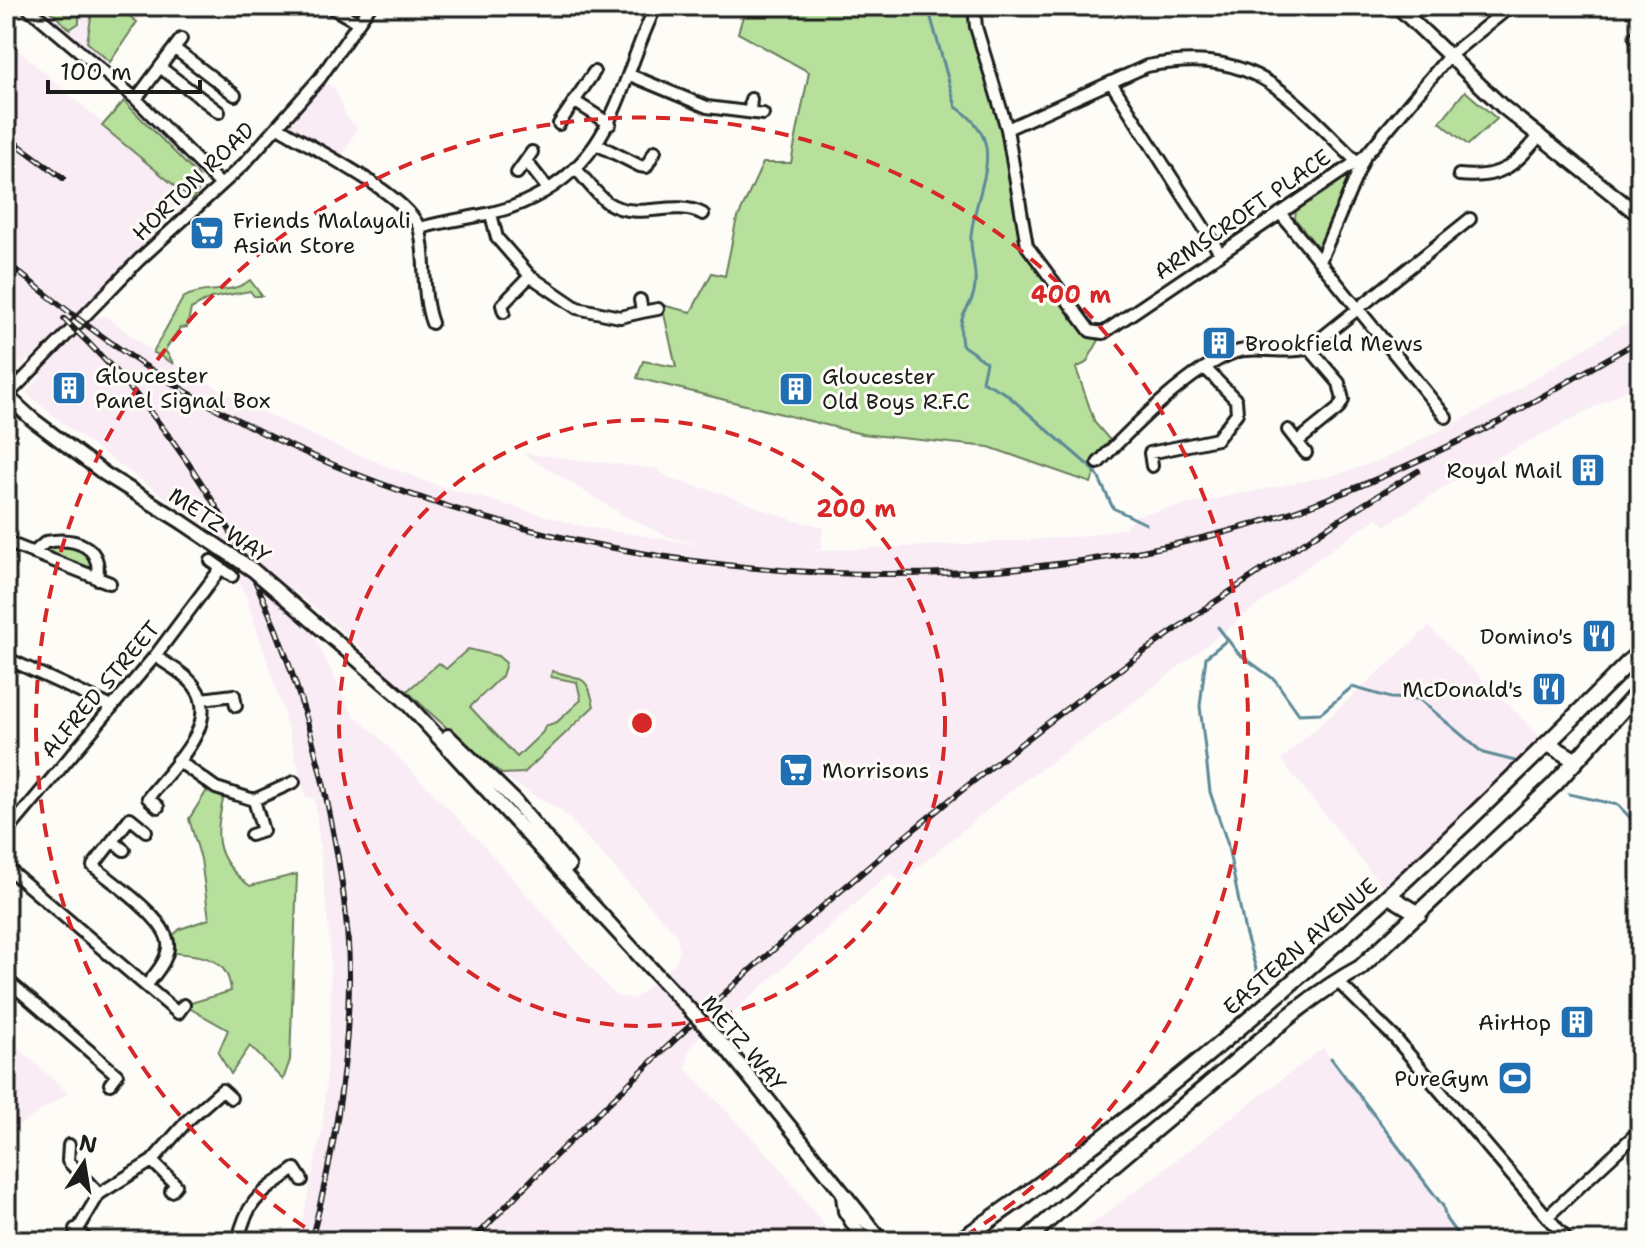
<svg xmlns="http://www.w3.org/2000/svg" width="1646" height="1247" viewBox="0 0 1646 1247" font-family="'Shantell Sans',sans-serif">
	<style>
		.built { fill: #f9ecf5; fill-rule: evenodd }
		.green { fill: #b7e09d; stroke: #6a7e5c; stroke-width: 2 }
		.lines { fill: none; stroke-linecap: round; stroke-linejoin: round }
		.stream { stroke: #5d8997; stroke-width: 3 }
		.minor-casing { stroke: #1c1c1c; stroke-width: 16 }
		.major-casing { stroke: #1c1c1c; stroke-width: 18 }
		.highway-casing { stroke: #1c1c1c; stroke-width: 20 }
		.minor { stroke: #fdfcf7; stroke-width: 10 }
		.major { stroke: #fdfcf7; stroke-width: 12 }
		.highway { stroke: #fdfcf7; stroke-width: 14 }
		.rail-casing { stroke: #1c1c1c; stroke-width: 6 }
		.rail { stroke: #fdfcf7; stroke-width: 3; stroke-dasharray: 9; stroke-linecap: butt }
		.major-bridge-casing { stroke: #1c1c1c; stroke-width: 18; stroke-linecap: butt }
		.major-bridge { stroke: #fdfcf7; stroke-width: 12 }
		.ring { fill: none; stroke: #d62828; stroke-width: 4; stroke-dasharray: 14 10 }
		.labels { text-anchor: middle; stroke-width: 6; stroke-linejoin: round; paint-order: stroke }
		.street-label { font-size: 22px; fill: #1c1c1c; stroke: #fdfcf7 }
		.poi-label { font-size: 22px; fill: #1c1c1c; stroke: #fdfcf7; text-anchor: start }
		.centre { fill: #d62828; stroke: #fdfcf7; stroke-width: 4 }
		.ring-label { font-size: 24px; text-anchor: middle; font-weight: bold; fill: #d62828; stroke: #fdfcf7; stroke-width: 6; stroke-linejoin: round; paint-order: stroke }
	</style>
	<rect width="100%" height="100%" fill="#fdfcf7"/>
	<filter id="ink" filterUnits="userSpaceOnUse"><feTurbulence type="fractalNoise" baseFrequency=".0125" numOctaves="2"/><feDisplacementMap in="SourceGraphic" scale="16" xChannelSelector="R" yChannelSelector="G"/><feConvolveMatrix kernelMatrix="1 2 1 2 8 2 1 2 1" color-interpolation-filters="sRGB"/></filter>
	<g filter="url(#ink)">
		<path class="built" d="M26,6H148L104,71Z
			M18,50L192,200L120,267L82,308L95,318L105,316L153,352L253,408L341,448L433,484L581,526L702,545L669,537L623,515L522,453L657,469L672,480L718,492L789,519L823,527L821,549L810,551L971,544L1084,536L1126,528L1136,515L1335,475L1379,461L1491,405L1640,315V383L1457,479L1385,526L1378,517L1309,565L1112,719L1014,788L900,882L891,872L736,1010L698,1038L689,1050L686,1069L778,1165L836,1241H298L323,1125L331,1011L330,942L315,799L306,797L283,710L246,596L216,534L70,429L26,393L41,376L39,372L69,341L59,331L23,365L6,351V72ZM291,588L356,643L449,734L462,740L498,774L562,811L677,935L680,952L675,964L634,999L616,996L484,846L376,734L352,714Z
			M320,78L336,90L346,116L357,128L338,165L278,127Z
			M1429,627L1548,744L1391,897L1281,760Z
			M6,1037L68,1093L6,1134Z
			M1323,1048L1443,1206L1446,1219L1462,1241H1070Z"/>
		<path class="green" d="M44,6H79V23L70,29Z
			M93,6H117L137,22L110,62L87,42Z
			M746,6H974L1007,129L1027,246L1090,331L1103,333L1086,363L1076,368L1095,423L1115,446L1098,463L1091,483L989,447L862,434L637,378L643,361L676,367L662,305L691,312L712,273L725,276L736,222L763,163H791L809,72L738,33Z
			M1465,91L1497,119L1468,145L1440,122Z
			M124,101L199,177L200,188L192,200L102,126Z
			M1346,173L1351,175L1321,245H1316L1295,219L1296,209Z
			M250,280L262,296H254L250,291L211,298L191,309L187,327L180,328L165,350L174,364L153,352L183,298C204,285 231,296 250,280Z
			M63,545L77,547L89,555L92,572L43,551Z
			M468,649L498,656L506,663L502,676L470,707L517,757L543,732L545,726L557,722L581,700L577,682L551,677L552,671C584,680 587,675 594,706L524,773L502,774C469,748 437,720 407,691L439,663L446,669Z
			M211,784L225,791C215,834 211,857 250,886L297,874L290,1060L283,1080L250,1046L231,1074L218,1053L228,1030L184,1005L231,991C228,954 198,956 167,952L168,940L180,929L209,919L201,859L189,819Z"/>
		<g class="lines">
			<path class="stream" d="M939,6L931,18L956,107C1012,143 975,187 971,236C970,253 977,270 975,286C972,314 956,307 962,345L986,362L982,381L1005,393L1096,472L1113,508L1146,524
				M1218,627L1238,653L1275,680L1299,714L1321,713L1352,687L1391,698L1419,699L1483,753L1515,761
				M1227,640L1206,657L1200,706L1210,792L1227,842L1245,932L1257,972L1267,982
				M1569,794L1618,805L1640,828
				M1331,1058L1443,1206L1446,1219L1462,1241"/>
			<g class="minor-casing">
				<path id="minor" d="M26,6L136,99L221,185
					M329,6L357,22
					M974,6L976,27L1007,129L1027,246L1090,331L1103,333L1365,156
					M1635,37L1640,41
					M175,49L235,95
					M161,68L219,112
					M630,75L707,107L763,114
					M1112,84L1220,253
					M136,99L181,39
					M574,101L610,124
					M750,111L751,99
					M559,124L594,72
					M278,127C310,147 413,197 420,231C427,261 421,293 432,323
					M1007,129L1147,66C1253,46 1286,92 1355,160
					M598,145L640,166L646,167L655,151
					M526,161L548,189
					M577,170C586,180 597,195 608,203C639,222 673,198 703,214
					M517,173L532,152
					M1459,175C1500,179 1514,167 1540,135
					M1280,213L1446,417
					M491,214L497,238L530,276L577,308L620,317L642,312L640,300
					M420,228C454,218 490,217 522,203C616,163 617,86 656,6
					M1320,261L1365,156L1449,56L1511,6
					M504,312L502,305L530,276
					M642,312L658,309
					M6,397L139,260L244,164L320,78L370,6
					M1288,430L1306,453
					M1297,442L1338,409L1343,400L1339,383L1309,348
					M1098,463C1131,429 1191,367 1236,352C1255,345 1284,355 1309,348L1470,219
					M1152,466L1150,453L1217,439L1237,413L1236,400L1206,369
					M6,542L110,583
					M33,553L46,542C74,537 103,545 97,579
					M211,561L232,576
					M155,656C168,665 186,674 195,687C222,724 170,769 148,798L158,807
					M6,658L112,707
					M202,699L234,695L236,706
					M177,760L216,788L254,800L294,782
					M146,831L130,818L93,866C112,882 172,922 168,948C166,963 155,974 146,986L178,1013L184,1005
					M6,833L155,656L221,568
					M251,835L263,831L254,800
					M112,841L124,850
					M6,867L146,986
					M6,979L117,1075L110,1084
					M1337,981L1394,1037L1568,1241
					M69,1145L68,1161L99,1194
					M152,1161L176,1185L171,1191
					M1548,1216L1640,1130
					M75,1229L88,1241
					M71,1241L99,1194L152,1161L188,1120L222,1090L231,1098
					M238,1241C247,1199 262,1193 295,1169L302,1180"/>
			</g>
			<g class="major-casing">
				<path id="major" d="M1397,6L1503,107L1640,216
					M32,419L105,474L182,522
					M403,699L643,960
					M448,736L514,800L569,866
					M726,1048L882,1241
					M843,1196L845,1211L864,1241"/>
			</g>
			<g class="highway-casing">
				<path id="highway" d="M1548,744L1575,760
					M1391,897L1419,914
					M959,1241C1210,1072 1428,865 1640,651
					M1025,1241C1084,1188 1145,1138 1206,1087C1255,1046 1304,998 1360,968L1554,785L1640,690"/>
			</g>
			<use href="#minor" class="minor"/>
			<use href="#major" class="major"/>
			<use href="#highway" class="highway"/>
			<g class="rail-casing">
				<path id="rail" d="M6,136L63,178
					M6,262C64,309 123,355 187,392C485,567 889,620 1222,533C1318,508 1408,467 1496,423
					M64,319C205,452 281,599 324,787C338,852 350,917 349,984C348,1071 333,1158 311,1241
					M1486,429L1640,340
					M472,1241C754,946 1068,682 1418,471"/>
			</g>
			<use href="#rail" class="rail"/>
			<g class="major-bridge-casing">
				<path id="major-bridge" d="M6,395L32,419
					M182,522L253,570L403,699
					M643,960L726,1048"/>
			</g>
			<use href="#major-bridge" class="major-bridge"/>
		</g>
	</g>
	<g class="ring">
		<circle cx="642" cy="723" r="303"/>
		<path d="M325 1240A606 606 0 1 1 959 1240"/>
	</g>
	<defs>
		<g id="supermarket-square" transform="scale(1.8)"><rect x="-9" y="-9" width="18" height="18" rx="4" fill="#1f6fb2" stroke="#fdfcf7"/><path d="M-6-5.5h2.5l.6 2H6L4.5 2H-2.5L-4.4-4H-6ZM-1.5 3.2a1.3 1.3 0 1 0 .1 0ZM3 3.2a1.3 1.3 0 1 0 .1 0Z" fill="#fff"/></g>
		<g id="building-square" transform="scale(1.8)"><rect x="-9" y="-9" width="18" height="18" rx="4" fill="#1f6fb2" stroke="#fdfcf7"/><path d="M-4-6H4V6H1V3H-1V6H-4ZM-2.5-4.3h1.7v1.8h-1.7ZM.8-4.3h1.7v1.8H.8ZM-2.5-1h1.7V.8h-1.7ZM.8-1h1.7V.8H.8Z" fill="#fff"/></g>
		<g id="restaurant-square" transform="scale(1.8)"><rect x="-9" y="-9" width="18" height="18" rx="4" fill="#1f6fb2" stroke="#fdfcf7"/><path d="M-5-6h1v4h1v-4h1v4h1v-4h1v5L-1.5 .5V6h-2V.5L-5-1ZM5-6V6H3V1.5H1.5Q1.5-4 5-6Z" fill="#fff"/></g>
		<g id="stadium-square" transform="scale(1.8)"><rect x="-9" y="-9" width="18" height="18" rx="4" fill="#1f6fb2" stroke="#fdfcf7"/><path d="M0-5a6.5 5 0 1 0 0 10a6.5 5 0 1 0 0-10ZM-3.5-1.8h7v3.6h-7Z" fill="#fff"/></g>
	</defs>
	<g fill-rule="evenodd">
		<use href="#supermarket-square" x="207" y="233"/>
		<use href="#building-square" x="1219" y="343"/>
		<use href="#building-square" x="69" y="388"/>
		<use href="#building-square" x="796" y="389"/>
		<use href="#building-square" x="1588" y="470"/>
		<use href="#restaurant-square" x="1599" y="636"/>
		<use href="#restaurant-square" x="1549" y="689"/>
		<use href="#supermarket-square" x="796" y="770"/>
		<use href="#building-square" x="1577" y="1022"/>
		<use href="#stadium-square" x="1515" y="1078"/>
	</g>
	<g class="labels">
		<g class="street-label">
			<text transform="translate(193 181) rotate(-44)" y="8">HORTON ROAD</text>
			<text transform="translate(1242 214) rotate(-35)" y="8">ARMSCROFT PLACE</text>
			<text transform="translate(220 525) rotate(34)" y="8">METZ WAY</text>
			<text transform="translate(100 689) rotate(-50)" y="8">ALFRED STREET</text>
			<text transform="translate(1300 946) rotate(-41)" y="8">EASTERN AVENUE</text>
			<text transform="translate(744 1043) rotate(50)" y="8">METZ WAY</text>
		</g>
		<g class="poi-label">
			<text x="233" y="228">Friends Malayali<tspan x="233" dy="25">Asian Store</tspan></text>
			<text x="1245" y="351">Brookfield Mews</text>
			<text x="95" y="383">Gloucester<tspan x="95" dy="25">Panel Signal Box</tspan></text>
			<text x="822" y="384">Gloucester<tspan x="822" dy="25">Old Boys R.F.C</tspan></text>
			<text x="1562" y="478" text-anchor="end">Royal Mail</text>
			<text x="1573" y="644" text-anchor="end">Domino's</text>
			<text x="1523" y="697" text-anchor="end">McDonald's</text>
			<text x="822" y="778">Morrisons</text>
			<text x="1551" y="1030" text-anchor="end">AirHop</text>
			<text x="1489" y="1086" text-anchor="end">PureGym</text>
		</g>
	</g>
	<circle cx="642" cy="723" r="12" class="centre"/>
	<g class="ring-label">
		<text x="1071" y="303">400 m</text>
		<text x="856" y="517">200 m</text>
	</g>
	<rect width="1646" height="1247" fill="none" stroke="#fdfcf7" stroke-width="32"/>
	<rect x="16" y="16" width="1614" height="1215" fill="none" stroke="#1c1c1c" stroke-width="3" filter="url(#ink)"/>
	<g transform="translate(84 1163) rotate(12)" stroke="#fdfcf7" stroke-width="6" paint-order="stroke">
	<path d="M0-6L14 30L0 20L-14 30Z" fill="#1c1c1c"/>
	<text y="-12" font-size="22" font-weight="bold" text-anchor="middle" fill="#1c1c1c">N</text>
	</g>
	<path d="M48 80v12h152v-12" fill="none" stroke="#1c1c1c" stroke-width="4"/>
	<text x="60" y="80" font-size="24" fill="#1c1c1c" stroke="#fdfcf7" stroke-width="6" paint-order="stroke">100 m</text>
</svg>
